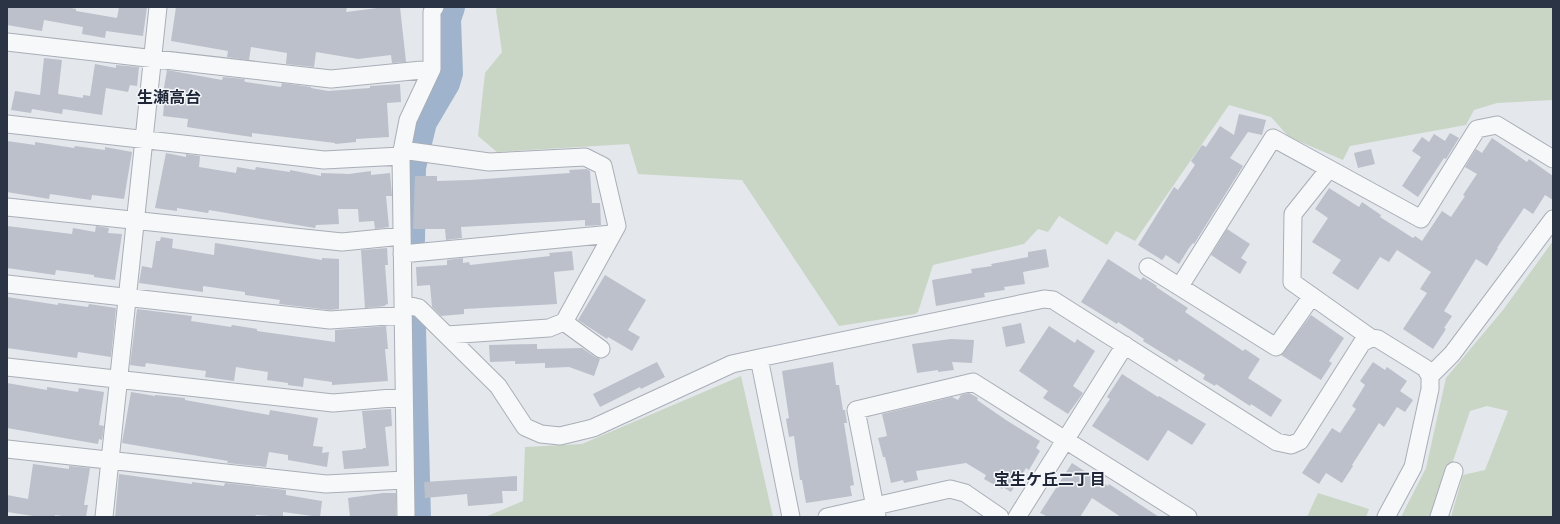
<svg xmlns="http://www.w3.org/2000/svg" width="1560" height="524" viewBox="0 0 1560 524" font-family="'Sofia Sans Condensed','Noto Sans JP',sans-serif">
	<style>
		.green { fill: #c9d6c5 }
		.lines { fill: none; stroke-linecap: round; stroke-linejoin: round }
		.river { stroke: #9fb4cc; stroke-width: 30 }
		.building { fill: #bbc0ca }
		.minor-casing { stroke: #a9aeb7; stroke-width: 19 }
		.minor { stroke: #f7f8fa; stroke-width: 17 }
		.labels { text-anchor: middle; stroke-width: 3; stroke-linejoin: round; paint-order: stroke }
		.neighbourhood-label { font-size: 16px; font-weight: bold; fill: #1d2536; stroke: #f4f6f9 }
	</style>
	<rect width="100%" height="100%" fill="#e4e7ec"/>
	<path class="green" d="M497,7H1553V100L1497,103L1474,110L1466,125L1350,146L1343,160L1289,137L1271,117L1229,105L1135,241L1116,231L1107,245L1059,216L1048,232L1038,229L1024,244L933,265L918,312L915,314L839,326L742,180L638,174L629,144L497,152L478,136L485,73L502,52L496,10Z
		M1553,241V517H1451L1463,475L1485,470L1508,411L1487,406L1470,411L1434,517H1401L1426,468L1446,378L1503,310Z
		M741,376L773,517H485L523,501L525,447L582,444Z
		M1318,493L1369,509L1366,517H1307Z"/>
	<g class="lines">
		<path class="river" d="M410,240L411,167L422,122L445,83L448,73L446,19L450,7
			M411,329L416,517"/>
	</g>
	<path class="building" d="M7,7H67L76,9V11L117,18L119,7H147L143,36L106,31L105,38L82,34L83,27L44,20L42,31L7,25Z
		M176,7H347L346,12L385,7H400L406,62L392,63L391,55L358,59L316,52L314,67L286,64L287,53L251,47L249,60L227,57L228,51L171,41Z
		M44,58L62,60L58,94L83,98V95L90,96L95,64L116,68V65L139,67L137,86L130,85L128,92L106,88L102,115L63,109L62,114L32,109L31,113L11,110L15,91L40,95Z
		M167,70L222,80L223,77L245,79L244,81L246,82L281,87L282,83L311,87V88L328,91L370,88V86L400,84L401,102L387,103L389,137L356,139V142L335,144V143L252,133V137L225,133L187,127L188,119L163,116L165,94L163,93Z
		M1239,114L1266,120L1262,135L1248,132L1230,158L1243,166L1194,244L1193,243L1189,248L1179,264L1166,255L1162,260L1138,245L1174,187L1178,190L1195,165L1191,161L1202,145L1206,147L1220,126L1234,135Z
		M1450,133L1459,138L1446,159L1444,158L1418,197L1402,186L1421,157L1412,151L1422,137L1429,142L1434,134L1445,141Z
		M1492,138L1527,162L1529,159L1553,176V200L1545,195L1533,214L1524,208L1497,248H1498L1487,266L1476,259L1444,311L1452,316L1444,328L1446,329L1433,349L1403,329L1427,293L1420,289L1431,272L1397,250L1389,262L1380,257L1358,290L1332,273L1341,260L1312,242L1328,218L1315,209L1329,188L1359,207L1362,202L1381,215L1380,217L1413,238L1415,236L1422,241L1442,211L1451,217L1465,196L1463,195L1477,174L1465,167L1476,149L1482,153Z
		M7,141L35,145V142L74,148L75,146L105,150V147L132,152L124,199L92,195L91,200L50,194L49,199L7,192Z
		M1371,149L1375,164L1358,168L1354,153Z
		M166,153L186,157V154L200,156L199,167L236,173L237,167L255,170L256,167L290,172V170L321,176V173L349,174L371,171V175L390,173L392,196H386L389,227L375,229L374,221L359,222L358,209H338L339,224L316,225L315,228L209,210L208,213L177,208V211L155,208Z
		M587,169L590,171L592,203H600L601,225L585,226V220L461,227L462,238L446,240L445,229H413L415,176H437V181L470,180L570,173L569,170Z
		M7,226L72,234L73,228L95,232L96,226L109,228L108,233L122,234L115,280L94,277V275L56,270L55,275L7,268Z
		M1227,229L1250,244L1241,258L1247,262L1240,274L1211,255Z
		M161,237L173,239L172,248L214,255L215,243L322,260V258L339,259V309L330,310L279,304L280,300L245,295V292L203,286V292L139,283L142,266L152,268L156,241H160Z
		M387,248L388,265H385L388,304L385,305V306L365,308L361,250Z
		M1046,249L1049,267L1023,272L1025,284L1004,287L1005,290L984,293L985,297L936,306L932,280L972,273L971,269L992,266L991,264L1028,257V252Z
		M572,251L574,270L554,272L557,304L464,309V314L441,316L432,307L430,285L417,286L416,267L447,265V260L463,258V263L469,262L470,265L550,256L549,253Z
		M1108,259L1141,280L1143,277L1157,286L1156,287L1188,308L1185,312L1243,351L1245,349L1260,359L1248,378L1282,400L1271,417L1251,404L1250,406L1216,384L1215,386L1203,379L1205,375L1179,359L1177,362L1143,341L1144,339L1118,322L1117,324L1081,302Z
		M605,275L646,300L628,330L640,337L632,351L608,337L607,339L578,320Z
		M7,297L58,305V303L88,307L89,304L116,308L111,357L78,352L77,358L7,348Z
		M137,309L192,316L191,321L231,327L232,325L257,329V331L335,342V330L386,326L388,349H385L388,381L332,385V382L304,378L303,387L288,385V383L267,380L268,372L236,367L234,381L205,377L206,371L146,363L145,367L130,365Z
		M1311,315L1344,338L1329,361L1332,363L1321,380L1281,355Z
		M1021,323L1025,343L1006,347L1002,327Z
		M1049,326L1075,343L1077,339L1095,351L1073,386L1083,393L1068,414L1043,398L1048,391L1019,371Z
		M951,339L974,340L972,363L952,362L954,370L938,372V370L917,373L912,344Z
		M537,344V349L582,348L595,357L600,359L594,376L569,367L545,368V363L515,364V361L490,362L489,345Z
		M657,362L665,377L641,389L640,387L600,407L593,394Z
		M833,362L836,385H839L843,410H845L847,423H844L854,485L850,486L852,496L806,503L802,480H800L794,436L789,437L786,419L789,418L782,371Z
		M1373,362L1385,370L1387,367L1407,381L1400,391L1413,400L1405,412L1397,407L1384,427L1379,423L1352,465L1353,466L1342,483L1326,473L1319,484L1302,473L1332,428L1340,433L1356,409L1352,406L1365,385L1360,381Z
		M1122,374L1158,397L1159,396L1206,424L1192,445L1168,430L1148,461L1092,426L1110,399L1107,397Z
		M7,383L47,390V387L78,392L79,388L104,392L99,425L104,426L102,440L99,439L98,444L7,428Z
		M131,392L155,396V395L185,398V400L269,415L270,410L318,418L313,446L323,447L322,453L329,452L327,467L288,460V455L269,452L266,467L227,463L228,461L122,443Z
		M969,393L978,398L977,400L1006,420L1040,441L1036,448L1040,451L1029,470L1026,468L1011,492L1003,487L1002,489L984,479L986,475L966,463L916,471L918,480L904,483L903,480L891,483L885,457H883L878,438L887,436L882,414L952,397L958,400L961,395Z
		M391,409L392,426L385,427L389,466L344,469L342,451L363,449V448H366L362,411Z
		M1072,463L1108,486L1109,484L1159,517H1121L1092,498L1080,517H1048L1040,513Z
		M33,464L69,469V466L90,468L84,505H88L86,517H70L55,515V517H40L7,512V495L28,499Z
		M119,474L192,484V482L224,486L225,483L286,490V495L322,501L320,517L283,512V517L256,515L255,517H115Z
		M517,476V491H502L503,503L468,506L467,494L425,498L424,482Z
		M383,493H396V517H350L348,498Z"/>
	<g class="lines">
		<g class="minor-casing">
			<path id="minor" d="M7,42L331,79L432,69
				M7,124L324,160L401,156
				M402,150L489,162L585,157L603,166L617,226L564,322L549,328L447,335
				M1329,169L1293,214L1292,282L1371,338
				M7,207L342,242L402,236
				M402,254L612,234
				M1148,267L1276,347L1312,296
				M7,284L330,320L403,315
				M1180,286L1273,138L1421,219L1477,129L1497,125L1553,159
				M403,304L419,308L498,386L525,427L541,434L560,436L593,428L732,364L759,358L1044,299L1053,300L1277,442L1291,445L1300,441L1362,343L1371,338L1378,339L1425,368L1430,376V389L1413,467L1386,517
				M564,322L601,349
				M759,358L791,517
				M7,367L333,403L404,397
				M1430,376L1452,354L1553,219
				M7,449L326,484L405,480
				M104,517L158,7
				M406,517L401,156L408,120L432,69V12L435,7
				M827,517L950,489L965,493L1000,517
				M877,517L856,410L973,382L1188,517
				M1017,517L1125,345
				M1439,517L1454,471"/>
		</g>
		<use href="#minor" class="minor"/>
	</g>
	<g class="labels">
		<g class="neighbourhood-label">
			<text x="169" y="103">生瀬高台</text>
			<text x="1050" y="485">宝生ケ丘二丁目</text>
		</g>
	</g>
	<rect width="1560" height="524" fill="none" stroke="#2b3445" stroke-width="16"/>
</svg>
